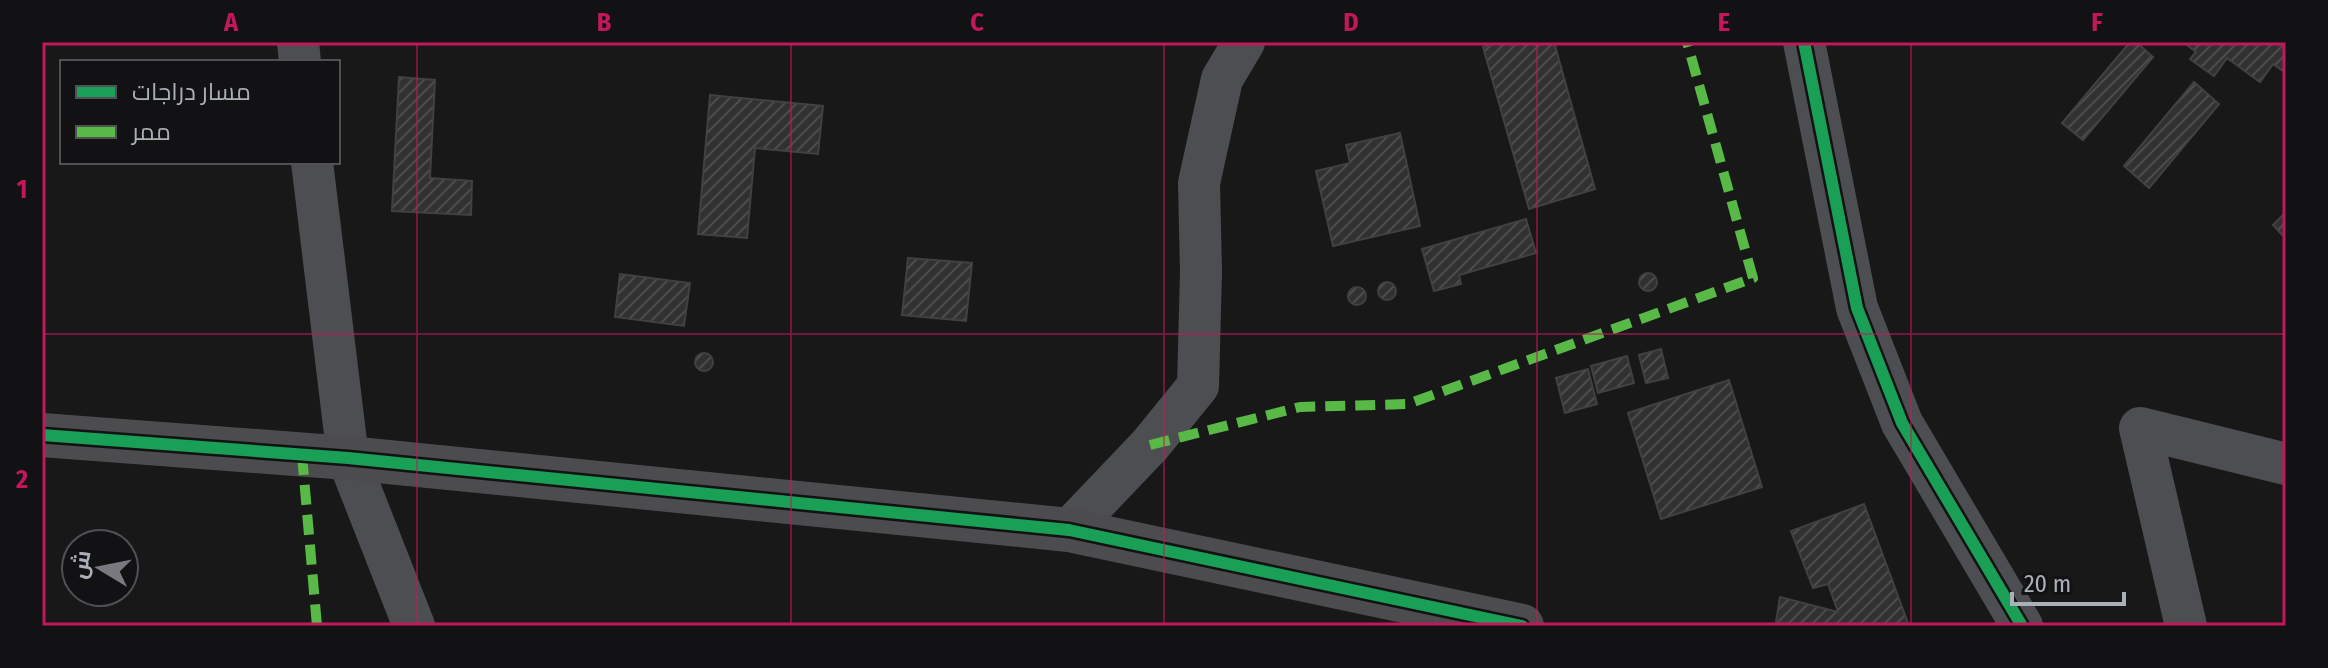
<svg xmlns="http://www.w3.org/2000/svg" width="2328" height="668" viewBox="0 0 2328 668" font-family="'Fira Sans Condensed',Cairo,sans-serif">
	<style>
		.building { fill: url(#building-hatch); stroke: #414144; stroke-width: 2 }
		.lines { fill: none; stroke-linecap: round; stroke-linejoin: round }
		.street { stroke: #4d4e51; stroke-width: 42 }
		.secondary { stroke: #4c4c4f; stroke-width: 44 }
		.quiet { stroke: #58b947; stroke-width: 10; stroke-dasharray: 20 10; stroke-linecap: butt }
		.cycleway-casing { stroke: #121214; stroke-width: 17 }
		.cycleway { stroke: #1a9f57; stroke-width: 12 }
		.grid { fill: none; stroke: #c2185b; stroke-width: 2; stroke-opacity: 0.55 }
		.neatline { fill: none; stroke: #c2185b; stroke-width: 3 }
		.grid-label { font-size: 26px; text-anchor: middle; font-weight: bold; fill: #c2185b }
	</style>
	<defs>
		<pattern id="building-hatch" width="6" height="6" patternUnits="userSpaceOnUse" patternTransform="scale(2)"><rect width="6" height="6" fill="#313132"/><path d="M-1 1l2-2M0 6l6-6M5 7l2-2" fill="none" stroke="#4c4c4e"/></pattern>
	</defs>
	<rect width="100%" height="100%" fill="#181818"/>
	<path class="building" d="M1502,42H1554L1595,189L1529,209L1483,47Z
		M2130,42H2136L2153,57L2083,140L2062,123Z
		M2183,42H2286V73L2273,64L2260,82L2227,58L2214,76L2190,59L2196,52Z
		M399,77L435,80L430,178L472,181L471,215L392,211Z
		M2194,82L2219,104L2149,188L2124,166Z
		M710,95L823,106L818,154L755,148L747,238L698,234Z
		M1400,133L1420,226L1333,246L1316,171L1350,163L1346,145Z
		M2286,212V239L2273,225Z
		M1526,219L1536,253L1459,275L1461,284L1434,291L1422,249Z
		M908,258L972,263L966,321L902,315Z
		M1639 282a9 9 0 1 1 18 0a9 9 0 1 1-18 0Z
		M620,274L690,283L684,326L615,317Z
		M1378 291a9 9 0 1 1 18 0a9 9 0 1 1-18 0Z
		M1348 296a9 9 0 1 1 18 0a9 9 0 1 1-18 0Z
		M1661,349L1668,378L1646,383L1639,355Z
		M695 362a9 9 0 1 1 18 0a9 9 0 1 1-18 0Z
		M1627,356L1634,383L1598,393L1591,366Z
		M1588,369L1597,404L1565,413L1556,378Z
		M1729,380L1762,487L1661,519L1628,413Z
		M1864,504L1909,626H1800L1776,622L1780,597L1838,612L1828,584L1813,588L1791,531Z"/>
	<g class="lines">
		<path class="street" d="M298,42L300,62
			M1804,42L1857,308L1902,423L2022,626
			M312,162L348,458L414,626
			M1069,530L1150,445L1198,386L1201,272L1199,183L1222,79L1244,42
			M2186,626L2140,428L2286,464"/>
		<path class="secondary" d="M42,435L348,458L1069,530L1522,626"/>
		<path class="quiet" d="M1150,445L1300,407L1408,404L1753,278L1687,42
			M302,455L317,626"/>
		<g class="cycleway-casing">
			<path id="cycleway" d="M1804,42L1857,308L1902,423L2022,626
				M42,435L348,458L1069,530L1522,626"/>
		</g>
		<use href="#cycleway" class="cycleway"/>
	</g>
	<path class="grid" d="M417,42V626M791,42V626M1164,42V626M1537,42V626M1911,42V626M42,334H2286"/>
	<rect width="2328" height="668" fill="none" stroke="#121214" stroke-width="88"/>
	<rect x="60" y="60" width="280" height="104" fill="#121214" stroke="#4f5156" stroke-width="2"/>
	<rect x="76" y="86" width="40" height="12" fill="#1a9f57" stroke="#4f5156" stroke-width="2"/>
	<text x="132" y="100" font-size="24" fill="#abafb8">مسار دراجات</text>
	<rect x="76" y="126" width="40" height="12" fill="#58b947" stroke="#4f5156" stroke-width="2"/>
	<text x="132" y="140" font-size="24" fill="#abafb8">ممر</text>
	<g transform="translate(100 568) rotate(280)"><circle r="38" fill="#121214" stroke="#4f5156" stroke-width="2"/>
	<path d="M0-6L14 30L0 20L-14 30Z" fill="#787a80"/>
	<text y="-12" font-size="22" font-weight="bold" text-anchor="middle" fill="#abafb8">ش</text>
	</g>
	<path d="M2012 592v12h112v-12" fill="none" stroke="#abafb8" stroke-width="4"/>
	<text x="2024" y="592" font-size="24" fill="#abafb8" stroke="#121214" stroke-width="6" paint-order="stroke">20 m</text>
	<rect x="44" y="44" width="2240" height="580" class="neatline"/>
	<g class="grid-label">
		<text x="231" y="31">A</text>
		<text x="604" y="31">B</text>
		<text x="977" y="31">C</text>
		<text x="1351" y="31">D</text>
		<text x="1724" y="31">E</text>
		<text x="2097" y="31">F</text>
		<text x="22" y="198">1</text>
		<text x="22" y="488">2</text>
	</g>
</svg>
